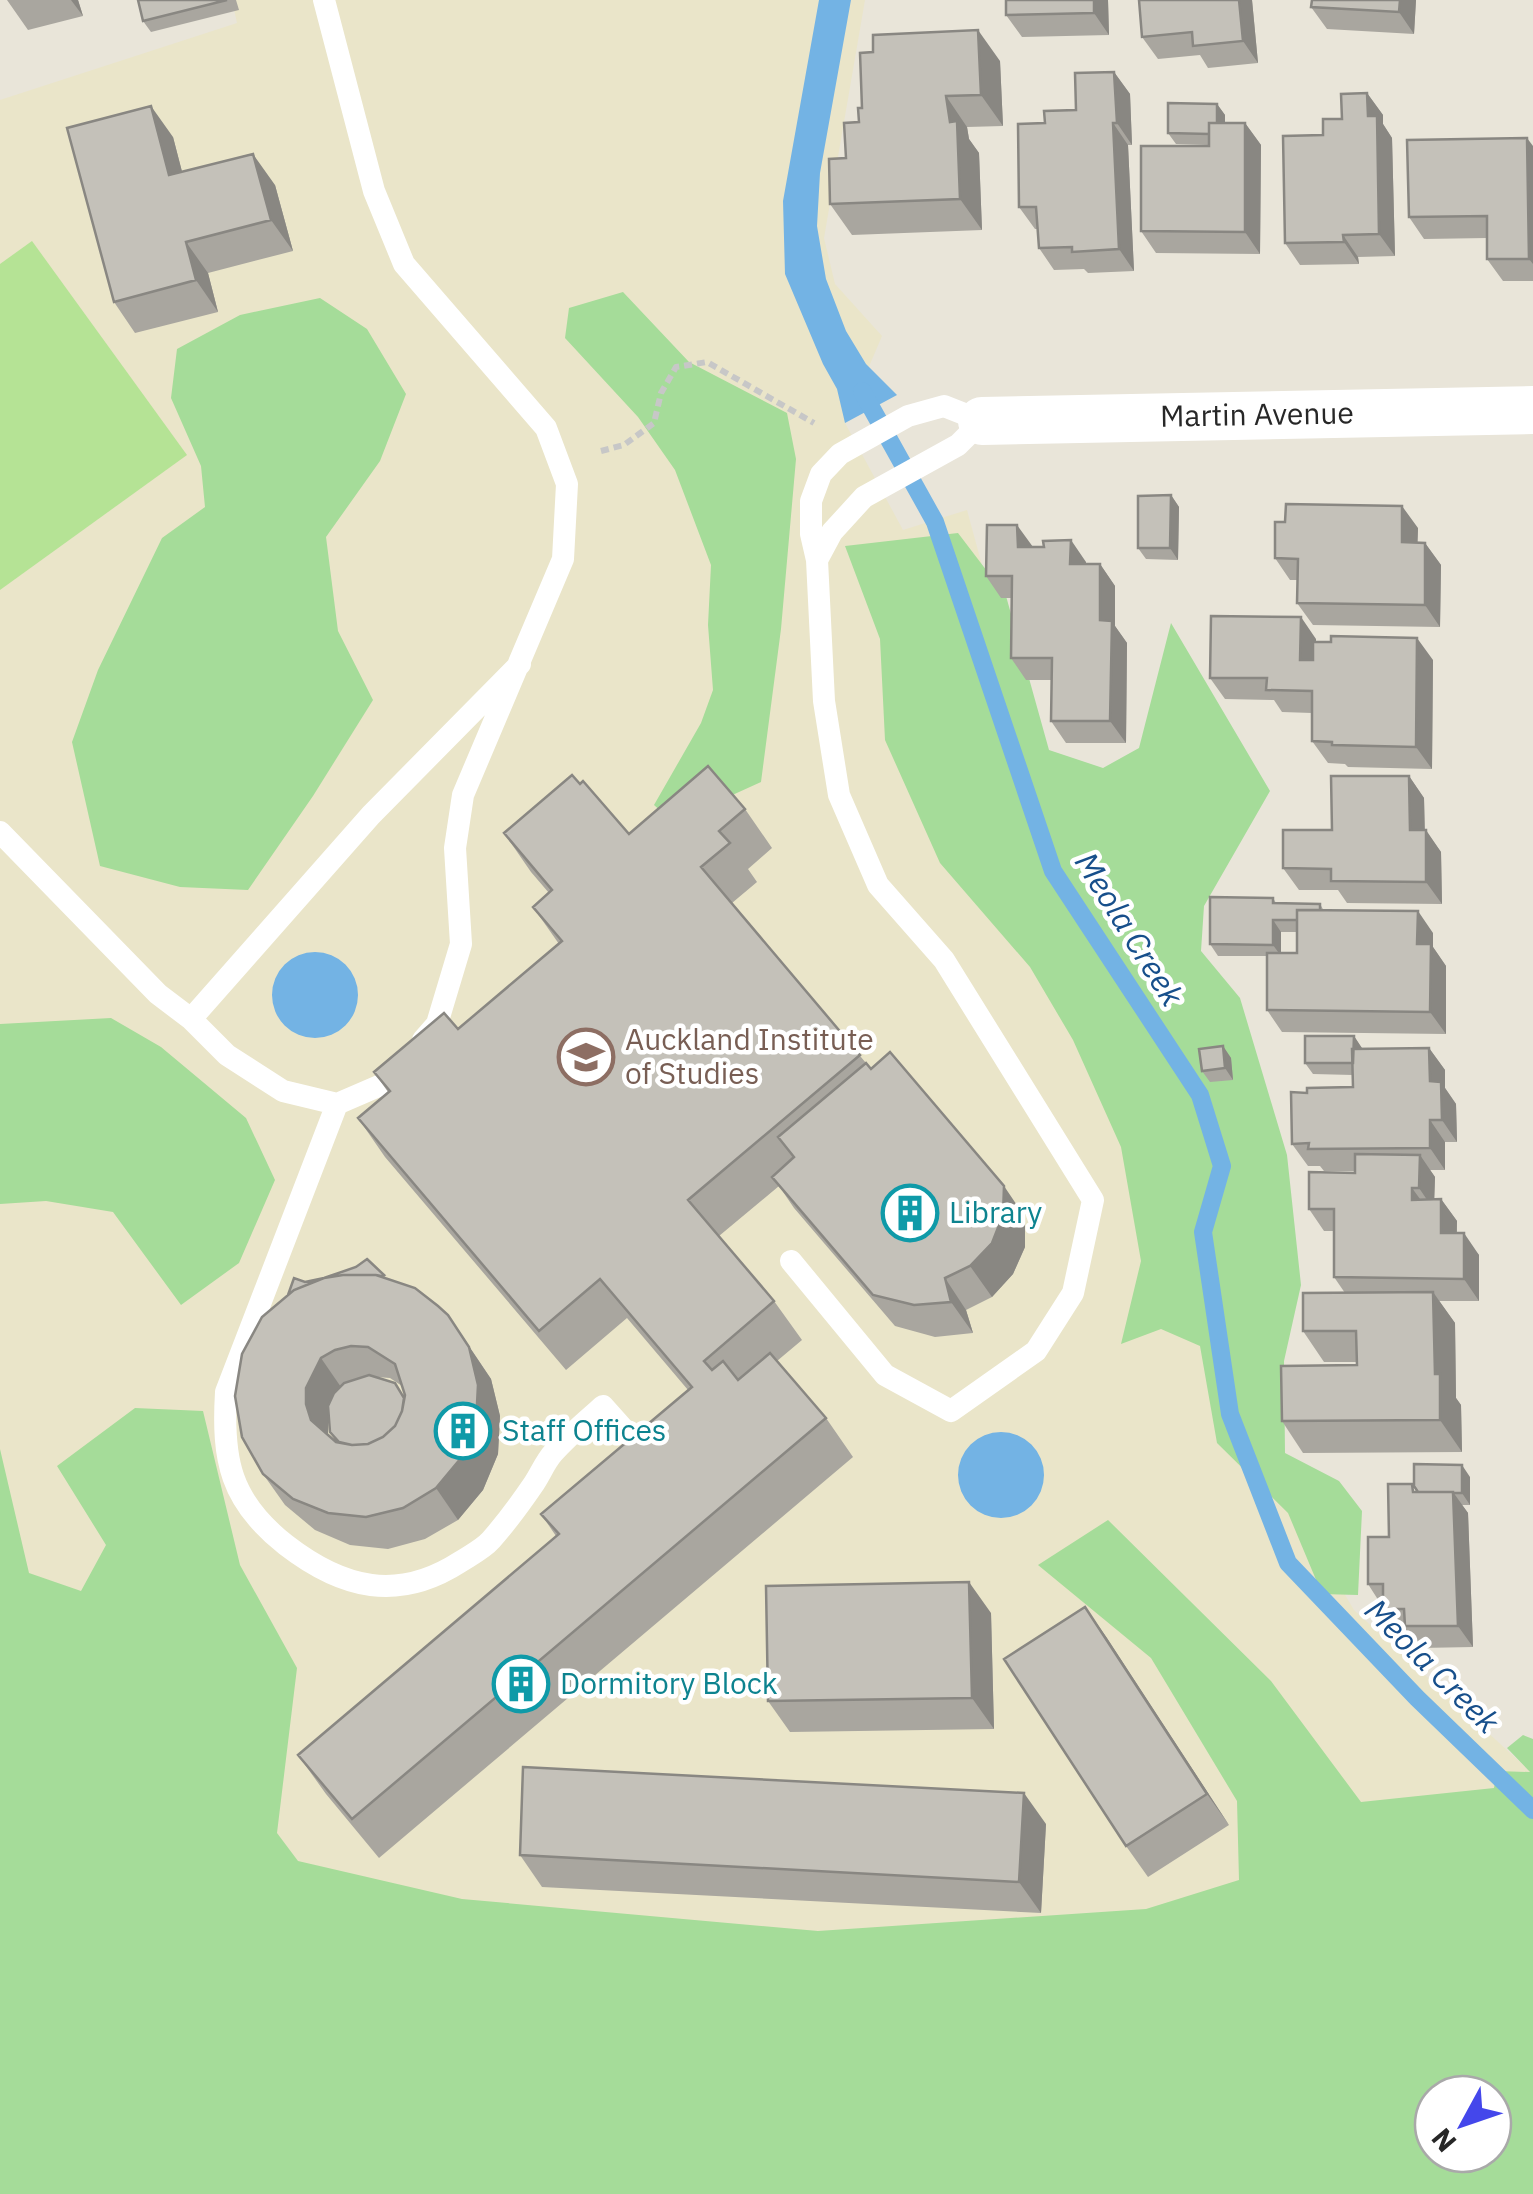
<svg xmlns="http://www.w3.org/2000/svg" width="1533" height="2194" viewBox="0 0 1533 2194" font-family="'IBM Plex Sans',sans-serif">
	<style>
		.education { fill: #eae5c9 }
		.green { fill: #a5dc99; fill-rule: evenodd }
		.pitch { fill: #b5e395 }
		.water { fill: #73b3e4 }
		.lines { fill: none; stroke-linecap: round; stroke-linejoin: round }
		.stream { stroke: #73b3e4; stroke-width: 18 }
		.path { stroke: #c7c7c7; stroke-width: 6; stroke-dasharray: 8 5; stroke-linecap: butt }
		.lane { stroke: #fff; stroke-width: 22 }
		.street { stroke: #fff; stroke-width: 48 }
		.wall { fill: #a9a69f; fill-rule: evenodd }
		.shaded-wall { fill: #898782 }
		.building { fill: #c4c1b9; stroke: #898782; stroke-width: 2.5; fill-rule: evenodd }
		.labels { text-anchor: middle; stroke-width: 9; stroke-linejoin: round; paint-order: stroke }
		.street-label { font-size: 30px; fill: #272727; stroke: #fff }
		.education-label { font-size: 30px; fill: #785e54; stroke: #fff; text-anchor: start }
		.culture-label { font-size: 30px; fill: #0d838f; stroke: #fff; text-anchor: start }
		.water-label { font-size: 32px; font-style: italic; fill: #174f8b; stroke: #fff }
	</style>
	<rect width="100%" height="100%" fill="#e9e5d9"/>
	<path class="education" d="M232,0H865L824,238L835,284L882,336L845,423L903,530L967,510L1038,771L1270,1467L1354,1610L1533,1774V1822L894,1980L0,1854V100L237,23Z"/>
	<path class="green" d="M623,292L689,362L787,413L796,459L781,629L761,782L673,822L654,805L701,723L713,690L708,625L711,565L675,470L638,417L565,338L569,308Z
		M320,298L367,329L406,394L380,461L326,537L338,631L373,700L313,796L248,890L180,887L100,866L72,742L98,670L162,538L205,507L201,466L171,398L177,349L240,315Z
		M958,533L1006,596L1049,750L1103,768L1139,748L1171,623L1270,791L1204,906L1201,951L1240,998L1287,1155L1301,1285L1284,1361L1285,1453L1339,1481L1362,1511L1358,1595L1322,1594L1288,1513L1217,1443L1200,1346L1161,1329L1121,1344L1141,1261L1121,1147L1073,1040L1030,967L940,863L885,740L880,639L845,546Z
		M111,1018L161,1047L246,1118L275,1180L239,1263L181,1305L113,1212L46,1201L0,1204V1024Z
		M135,1408L203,1411L240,1565L297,1668L277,1833L298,1861L462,1899L818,1931L1146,1909L1239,1880L1237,1801L1151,1658L1038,1565L1108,1520L1271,1681L1361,1802L1494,1788L1497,1771L1530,1772L1507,1748L1523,1735L1533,1739V2194H0V1449L29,1573L81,1591L106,1545L57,1466ZM1433,2094H1493V2154H1433Z"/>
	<path class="pitch" d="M32,241L187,455L0,590V264Z"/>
	<path class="water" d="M819,0H851L820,173L817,226L826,279L846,331L866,364L897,395L845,423L837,389L823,364L785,274L783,201Z
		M272 995a43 43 0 1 1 86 0a43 43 0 1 1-86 0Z
		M958 1475a43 43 0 1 1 86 0a43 43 0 1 1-86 0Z"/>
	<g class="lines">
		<path class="stream" d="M862,391L935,522L1053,871L1200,1095L1222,1166L1203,1232L1230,1414L1288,1563L1417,1698L1533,1810"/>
		<path class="path" d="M601,451L624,445L654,423L661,393L676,367L707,362L814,423"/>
		<path class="lane" d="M324,0L374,191L404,264L546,428L567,484L563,559L463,795L455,848L461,944L437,1024L423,1040
			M0,832L158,994L191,1019
			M403,1064L388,1082L337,1104L283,1091L227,1055L191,1019L371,815L520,664
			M337,1104L226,1392C222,1460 230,1501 286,1545C343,1589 398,1602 460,1562C471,1555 483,1549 491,1540C506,1523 520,1504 533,1485C540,1475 545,1462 553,1453C568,1436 586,1421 603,1406L652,1461
			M791,1261L885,1375L951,1411L1036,1351L1073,1293L1093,1200L944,960L878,885L839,795L824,701L817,560L811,534V501L821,474L840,454L908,416L944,406L982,421L958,445L864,497L832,532L817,560"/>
		<path class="street" d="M982,421L1533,410"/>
	</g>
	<path class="wall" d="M7,0H78L83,16L28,30Z
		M138,0H236L239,10L151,32L143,21Z
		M1108,0L1109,35L1022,37L1006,15Z
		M1139,0H1252L1258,63L1208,68L1200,55L1158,59L1142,37Z
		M1416,0L1414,34L1327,29L1311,7Z
		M1000,61L1003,126L967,127L969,139L979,153L982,230L852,235L830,204L859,122Z
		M1114,72L1130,94L1132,145H1128L1134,271L1088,273L1084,269L1054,270L1039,248L1038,229H1035L1019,207L1045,123L1076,110Z
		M1367,93L1383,115V124L1392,138L1395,256L1358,257L1359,264L1300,265L1285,243L1323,135Z
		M1217,104L1225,115V123H1245L1261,145L1260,254L1156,253L1141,231L1209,146V145L1176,144L1168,133Z
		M173,137L182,172L275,185L293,251L208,273L218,312L135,333L114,302Z
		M1533,146V281H1503L1487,259V238L1424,239L1409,217Z
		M1171,495L1179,507L1178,560L1146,559L1138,548Z
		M1418,528L1417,543H1425L1441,565L1440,627L1313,625L1297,603L1298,580H1290L1275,558Z
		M1033,547L1086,562V564H1100L1115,586V626L1127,643L1126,743H1066L1051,721L1052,680H1026L1011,658V598H1001L986,576Z
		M1316,639V642L1433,660L1432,769L1348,767L1345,764L1328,763L1312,741V713L1282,712L1274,700L1225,699L1210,678Z
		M1409,776L1424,798L1425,830L1441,852L1442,904L1347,903L1338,890H1299L1283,868L1332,830Z
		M580,784L629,834L745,809L772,848L748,869L757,882L732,903L871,1069L1025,1217V1247L1013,1274L992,1297L966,1310L973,1333L935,1337L895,1326L794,1208L779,1186L719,1236L774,1301L802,1340L777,1361L826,1418L853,1457L379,1858L326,1794L298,1755L556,1536L541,1514L688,1390L627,1318L566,1370L385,1157L358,1118L388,1092L374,1072L458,1029L559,944L533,907L549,893L531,872L504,833Z
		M1273,898L1276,903L1320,904L1324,911L1433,933V947L1446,966V1034L1282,1032L1267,1010V956H1218L1210,944ZM1281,932H1297V953H1281Z
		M1354,1036L1362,1049L1429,1048L1445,1070V1088L1456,1104L1457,1142H1445V1170H1430L1435,1177L1434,1199H1441L1457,1221V1233L1479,1255V1301H1439L1455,1323L1456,1398L1461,1405L1462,1452L1303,1453L1282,1421L1357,1365V1362H1324L1303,1331L1345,1293L1334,1277V1231H1324L1309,1209L1355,1173V1171H1324L1320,1166H1308L1292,1144L1307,1093L1353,1087V1075L1313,1074L1305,1063Z
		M1223,1046L1231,1058L1233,1080L1210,1082L1202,1071Z
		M384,1275L386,1278L448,1315L491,1379L500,1416L498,1454L483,1490L458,1520L425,1539L388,1549L350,1545L315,1530L285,1505L263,1474L288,1295L305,1282ZM377,1377L390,1378L402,1386L405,1397ZM329,1416L330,1432L337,1442L328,1434Z
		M1470,1477V1505H1462L1468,1513L1473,1647L1420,1648L1408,1631H1398L1368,1584L1389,1537Z
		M1085,1607L1229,1825L1148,1877L1126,1846Z
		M991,1613L994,1729L790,1732L768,1701Z
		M1046,1824L1041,1913L542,1887L520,1855Z"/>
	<path class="shaded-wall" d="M71,0H78L83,16Z
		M1094,0H1108L1109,35L1094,13Z
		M1239,0H1252L1258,63L1243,41Z
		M1400,0H1416L1414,34L1399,12Z
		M978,30L1000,61L1003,126L981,95Z
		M1114,72L1130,94L1132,145L1117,123Z
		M1367,93L1383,115V124L1392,138L1395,256L1379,234Z
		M946,96L967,127L969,139L979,153L982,230L960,199Z
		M1217,104L1225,115V145L1217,134Z
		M151,106L173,137L191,206L169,175Z
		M1113,123L1128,145L1134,271L1119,249Z
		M1245,123L1261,145L1260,254L1245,232Z
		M1527,138L1533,146V264L1529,259Z
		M253,154L275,185L293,251L271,220Z
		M1343,235L1358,257L1359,264L1344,242Z
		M186,242L208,273L218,312L196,280Z
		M1171,495L1179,507L1178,560L1170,548Z
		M1402,506L1418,528L1417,564L1402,542Z
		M1017,525L1033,547H1018Z
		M1071,540L1086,562V586L1070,564Z
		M1425,543L1441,565L1440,627L1425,605Z
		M1100,564L1115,586V626L1127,643L1126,743L1110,721L1100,620Z
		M1301,617L1316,639L1315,682L1300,660Z
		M1417,638L1433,660L1432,769L1416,747Z
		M1409,776L1424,798L1425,852L1410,830Z
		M1426,830L1441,852L1442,904L1426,882Z
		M1418,911L1433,933V947L1446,966V1034L1430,1012L1417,944Z
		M1273,920L1281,932V956L1273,945Z
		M1354,1036L1362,1048V1075L1354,1063Z
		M1223,1046L1231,1058L1233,1080L1225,1068Z
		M1429,1048L1445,1070V1088L1456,1104L1457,1142L1442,1120L1430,1081Z
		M1430,1120L1445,1142V1170L1430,1148Z
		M1420,1155L1435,1177L1434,1210L1419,1188Z
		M1004,1186L1025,1217V1247L1013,1274L992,1297L970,1266Z
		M1412,1188L1428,1210L1412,1200Z
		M1441,1199L1457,1221L1456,1254L1441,1233Z
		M1464,1233L1479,1255V1301L1464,1279Z
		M945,1278L966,1310L973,1333L951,1302Z
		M1433,1292L1455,1323L1456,1398L1461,1405L1462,1452L1440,1420L1435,1374Z
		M448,1315L491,1379L500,1416L498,1454L483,1490L458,1520L436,1488Z
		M321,1358L343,1390L328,1419V1435L311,1420L306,1404V1388Z
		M1462,1465L1470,1477V1505L1462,1493Z
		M1453,1492L1468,1513L1473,1647L1458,1626Z
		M969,1582L991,1613L994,1729L972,1698Z
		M1085,1607L1107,1638L1229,1825L1207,1794Z
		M1024,1793L1046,1824L1041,1913L1019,1882Z"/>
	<path class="building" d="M138,0H227L143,21Z
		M1006,0H1094V13L1006,15Z
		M1139,0H1239L1243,41L1193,46L1192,32L1142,37Z
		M1312,0H1400L1399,12L1311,7Z
		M978,30L981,95L946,96L950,122L957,121L960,199L830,204L829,159L846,158L844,123L859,122L858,108H862L860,53L873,52V35Z
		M1114,72L1117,123H1113L1119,249L1072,252V247L1039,248L1036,207H1019L1018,124L1045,123L1044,111L1076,110L1075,73Z
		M1367,93L1368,116H1377L1379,234L1343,235L1344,242L1285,243L1283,136L1323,135V119H1342L1341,94Z
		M1168,103L1217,104V123H1209V134L1168,133Z
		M151,106L169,175L253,154L271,220L186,242L196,280L114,302L67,128Z
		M1209,123H1245V232L1141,231V146H1209Z
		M1527,138L1529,259H1487V216L1409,217L1407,140Z
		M1171,495L1170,548H1138V496Z
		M1286,504L1402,506V542L1425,543V605L1297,603L1298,559L1275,558V522H1285Z
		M987,525H1017L1018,547H1044L1043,541L1071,540L1070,564H1100V620L1112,621L1110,721H1051L1052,658H1011L1012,576H986Z
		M1211,616L1301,617L1300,660H1313V642H1331V636L1417,638L1416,747L1332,745V742L1312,741V691L1266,690L1267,678H1210Z
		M708,766L745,809L719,831L730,843L701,867L860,1055L688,1200L774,1301L704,1361L712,1370L723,1361L738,1380L770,1353L826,1418L352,1819L298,1755L559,1534L541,1514L692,1387L600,1279L539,1331L358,1118L390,1091L374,1072L444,1013L458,1029L562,941L533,907L552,890L504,833L572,775L580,784L583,781L629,834Z
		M1331,776H1409L1410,830H1426V882L1331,881V869L1283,868V830H1332Z
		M1210,897L1273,898V903L1320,904V910H1297V920H1273V945L1210,944Z
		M1297,910L1418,911L1417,944H1431L1430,1012L1267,1010V953H1297Z
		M1305,1036H1354L1353,1063H1305Z
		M1223,1046L1225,1068L1202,1071L1199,1049Z
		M1429,1048L1430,1081L1441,1082L1442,1120H1430V1148L1308,1149L1309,1143L1292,1144L1291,1092L1307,1093V1088L1353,1087L1352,1049Z
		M890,1052L1004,1186L1003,1215L992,1243L970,1266L945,1278L951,1302L914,1305L873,1295L772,1177L794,1157L778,1137L866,1063L871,1069Z
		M1355,1154L1420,1155L1419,1188H1412V1200L1441,1199V1233H1464V1279L1334,1277V1209H1309V1172L1355,1173Z
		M367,1259L384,1275L381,1276L376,1275H343L324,1278L294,1290L288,1295L294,1278L305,1282L324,1278L356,1267Z
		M343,1275H376L415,1288L438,1306L448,1315L469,1347L478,1385L476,1423L461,1458L436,1488L403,1508L366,1517L328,1513L293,1499L263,1474L242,1437L235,1396L242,1354L262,1317L294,1290L324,1278ZM351,1346L368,1347L395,1364L405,1395L402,1411L395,1426L383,1437L368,1444L352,1445L336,1442L311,1420L306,1404V1388L321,1358L335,1350Z
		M1433,1292L1435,1374H1440V1420L1282,1421L1281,1366L1357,1365L1356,1331H1303V1293Z
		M369,1375L395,1383L404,1398L402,1411L395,1426L383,1437L368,1444L352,1445L339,1442L330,1432L328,1406L334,1393L344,1383Z
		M1414,1464L1462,1465V1493H1453V1492H1418L1414,1486Z
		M1388,1484H1412L1413,1492H1453L1458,1626H1405L1404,1609H1383V1584H1368V1537H1389Z
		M969,1582L972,1698L768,1701L766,1586Z
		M1085,1607L1207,1794L1126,1846L1004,1659Z
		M523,1767L1024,1793L1019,1882L520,1855Z"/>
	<defs>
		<g id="university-ring" transform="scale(2.875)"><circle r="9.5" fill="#fff" stroke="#8d6e63" stroke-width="1.5"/><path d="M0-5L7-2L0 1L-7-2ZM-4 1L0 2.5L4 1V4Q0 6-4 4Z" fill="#8d6e63"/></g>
		<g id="building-ring" transform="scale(2.875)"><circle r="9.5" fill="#fff" stroke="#0f9aa8" stroke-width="1.5"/><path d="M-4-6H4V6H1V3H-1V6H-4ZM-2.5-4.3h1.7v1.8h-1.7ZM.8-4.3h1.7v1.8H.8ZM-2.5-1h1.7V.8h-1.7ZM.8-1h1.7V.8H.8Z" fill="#0f9aa8"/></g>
	</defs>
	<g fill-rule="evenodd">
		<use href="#university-ring" x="586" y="1057"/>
		<use href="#building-ring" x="910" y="1213"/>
		<use href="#building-ring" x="463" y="1431"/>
		<use href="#building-ring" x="521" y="1684"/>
	</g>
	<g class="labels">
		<g class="street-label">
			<text transform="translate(1257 415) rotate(-1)" y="10">Martin Avenue</text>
		</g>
		<g class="education-label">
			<text x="625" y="1050">Auckland Institute<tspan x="625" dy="34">of Studies</tspan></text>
		</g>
		<g class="culture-label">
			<text x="949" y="1223">Library</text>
			<text x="502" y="1441">Staff Offices</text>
			<text x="560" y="1694">Dormitory Block</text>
		</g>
		<g class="water-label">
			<text transform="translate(1129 929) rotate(58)" y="11">Meola Creek</text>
			<text transform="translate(1432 1666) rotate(45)" y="11">Meola Creek</text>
		</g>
	</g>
	<g transform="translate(1463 2124) rotate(230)"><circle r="48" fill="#ffffff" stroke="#a9a9a9" stroke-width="2.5"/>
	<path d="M0-8L18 38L0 25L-18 38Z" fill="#4447eb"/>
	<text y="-15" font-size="28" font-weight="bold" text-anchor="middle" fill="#272727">N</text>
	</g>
</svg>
